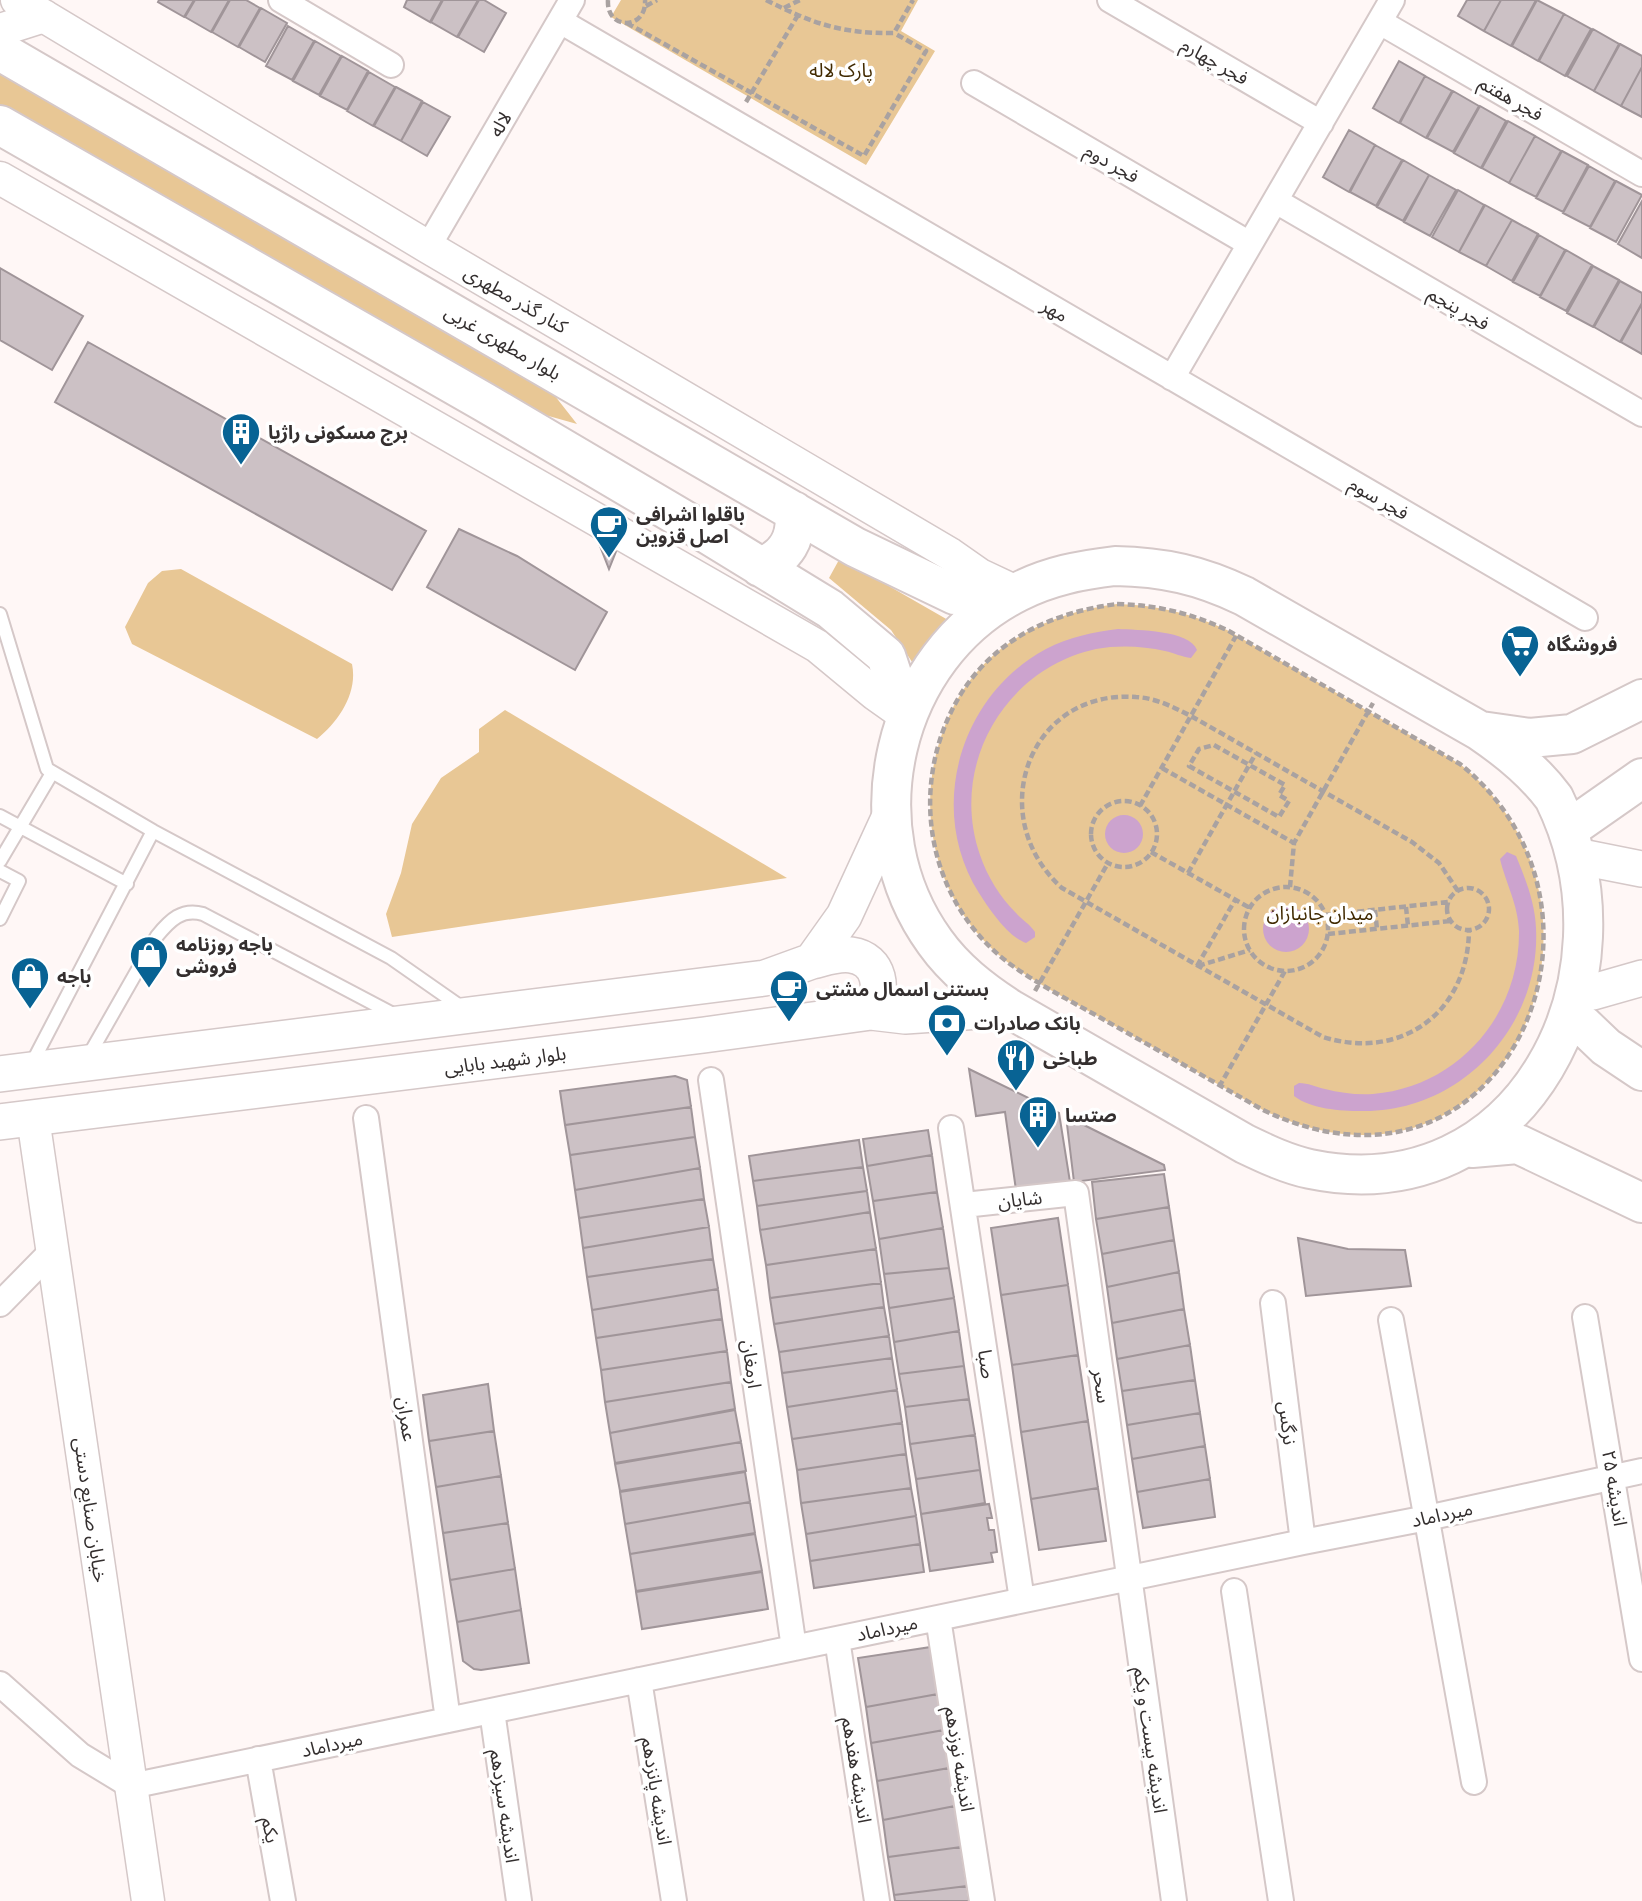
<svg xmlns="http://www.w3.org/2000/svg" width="1642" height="1901" viewBox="0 0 1642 1901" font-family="'Archivo Narrow','Noto Sans Arabic',sans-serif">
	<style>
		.green { fill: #e8c795 }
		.water { fill: #cca3ce }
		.building { fill: #ccc1c5; stroke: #a09599; stroke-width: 2 }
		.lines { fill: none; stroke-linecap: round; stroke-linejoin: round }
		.service-casing { stroke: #d5c8c8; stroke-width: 16 }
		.minor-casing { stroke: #d5c8c8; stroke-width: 28 }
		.tertiary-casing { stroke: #d5c8c8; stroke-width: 35 }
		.secondary-casing { stroke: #d5c8c8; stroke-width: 38 }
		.primary-casing { stroke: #d5c8c8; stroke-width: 42 }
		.path { stroke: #a9a2a1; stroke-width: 4.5; stroke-dasharray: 7 3.5; stroke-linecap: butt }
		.service { stroke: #fff; stroke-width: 12 }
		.minor { stroke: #fff; stroke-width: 24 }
		.tertiary { stroke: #fff; stroke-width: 32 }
		.secondary { stroke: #fff; stroke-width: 35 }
		.primary { stroke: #fff; stroke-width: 38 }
		.labels { text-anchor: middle; stroke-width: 7; stroke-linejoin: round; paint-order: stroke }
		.street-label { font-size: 19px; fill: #342f2f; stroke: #fff }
		.park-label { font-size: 19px; fill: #412a01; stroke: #fff }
		.poi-label { font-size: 19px; font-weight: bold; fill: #342f2f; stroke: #fff; text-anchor: start }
	</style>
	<rect width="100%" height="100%" fill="#fff7f6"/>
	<path class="green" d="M621,0H918L901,31L935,51L866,165L611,17Z
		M0,72L555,396L577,424L538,413L0,105Z
		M840,558L955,624L916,668L891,630L829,578Z
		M181,569L352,664C358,693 339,721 317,739L132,644L125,627L148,583L162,571Z
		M1117,604C1157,605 1190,613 1227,630L1460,764C1642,910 1504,1226 1263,1110C1214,1082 1165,1054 1115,1026C1079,1005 1039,986 1006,961C930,901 910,797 951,712C983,645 1046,613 1117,604Z
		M505,710L787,878L392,937L386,914L401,873L412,824L441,778L479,752V729Z"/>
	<path class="water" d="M1118,629C1137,630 1190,630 1197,650L1191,658C1182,657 1174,653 1165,651C1143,646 1118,645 1096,649C1004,669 949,766 980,855C987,876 1000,897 1016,913C1022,920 1030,924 1035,932V937L1026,943C1007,936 990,910 979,893C926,809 960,695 1046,649C1069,637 1093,632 1118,629Z
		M1105 834a19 19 0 1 1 38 0a19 19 0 1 1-38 0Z
		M1507,852L1516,856C1526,880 1535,903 1536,928C1541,1027 1460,1113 1361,1111C1340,1111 1311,1109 1294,1096V1086L1299,1083C1308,1083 1316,1087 1325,1089C1340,1093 1357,1095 1373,1094C1457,1087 1520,1016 1519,931C1518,904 1506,884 1500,859Z
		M1263 929a23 23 0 1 1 46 0a23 23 0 1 1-46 0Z"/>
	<path class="building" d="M159,0H194L184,17L158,2Z
		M195,0H229L211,32L185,17Z
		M230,0H246L260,8L238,47L212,32Z
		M407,0H442L430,22L404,7Z
		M443,0H478L457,37L431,22Z
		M479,0H484L506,13L484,52L458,37Z
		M1467,0H1501L1484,31L1458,16Z
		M1501,0H1536L1511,46L1484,31Z
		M1537,0L1564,14L1538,61L1512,46Z
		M261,8L287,23L265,62L239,47Z
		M1564,14L1591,29L1565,76L1539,61Z
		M288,26L314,41L292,80L266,66Z
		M1593,29L1619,44L1594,91L1567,76Z
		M315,41L341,56L319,95L293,81Z
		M1620,44L1642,56V67L1621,106L1594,91Z
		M342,56L368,71L347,110L320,96Z
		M1399,61L1425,76L1399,123L1373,108Z
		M1642,67V117L1621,106Z
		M369,72L395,87L373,126L347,111Z
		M1425,76L1452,91L1426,138L1400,123Z
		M396,87L422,101L401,141L374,126Z
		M1453,91L1479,106L1453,152L1427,138Z
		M423,102L450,117L427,156L401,141Z
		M1480,106L1506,121L1481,168L1454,153Z
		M1508,121L1535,136L1509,183L1482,168Z
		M1349,130L1375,145L1349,192L1323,177Z
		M1535,136L1561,151L1536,197L1509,183Z
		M1375,145L1402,160L1376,206L1350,192Z
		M1562,151L1588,165L1563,212L1536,198Z
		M1403,160L1429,175L1403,221L1377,207Z
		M1589,166L1615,181L1590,227L1563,213Z
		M1429,175L1456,190L1430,236L1404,222Z
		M1616,181L1642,195L1616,242L1590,228Z
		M1458,190L1484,205L1459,252L1432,237Z
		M1642,201V258L1618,244Z
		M1485,205L1512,220L1486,266L1459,252Z
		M1512,220L1538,234L1512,281L1486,266Z
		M1539,235L1565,250L1540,296L1513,282Z
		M1566,250L1592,265L1566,311L1540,297Z
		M1593,266L1619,280L1593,327L1567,313Z
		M0,268L83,316L52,370L0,340Z
		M1620,281L1642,293V303L1620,342L1594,327Z
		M1642,304V354L1621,342Z
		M88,342L426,531L392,590L55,402Z
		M459,529L517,556L607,612L575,670L427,587Z
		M600,546L617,549L609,569Z
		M969,1069L1059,1113L1070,1182L1016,1190L1005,1112L976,1116Z
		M675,1076L687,1080L691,1107L565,1125L560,1091Z
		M691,1107L695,1137L570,1155L565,1125Z
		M1066,1116L1164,1165L1165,1170L1074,1182Z
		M928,1130L932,1155L867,1166L863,1139Z
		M695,1137L700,1168L575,1190L570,1155Z
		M859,1140L863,1167L753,1181L749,1156Z
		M932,1155L937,1192L873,1201L867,1166Z
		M863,1167L867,1191L757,1206L753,1181Z
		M700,1168L704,1199L579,1218L575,1190Z
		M1164,1174L1169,1207L1096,1219L1092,1182Z
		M867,1191L870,1212L760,1230L757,1206Z
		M937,1192L943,1228L879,1239L873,1201Z
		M704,1199L709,1227L583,1248L579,1218Z
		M1169,1207L1174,1240L1102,1254L1096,1219Z
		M870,1212L876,1249L766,1265L760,1230Z
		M1058,1218L1068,1285L1001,1295L991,1228Z
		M709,1227L713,1259L587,1277L583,1248Z
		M943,1228L949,1268L884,1274L879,1239Z
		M1298,1238L1348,1249L1405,1250L1411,1286L1306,1296Z
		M1174,1240L1179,1272L1107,1287L1102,1254Z
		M876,1249L881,1283L770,1298L766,1265Z
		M713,1259L718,1289L592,1310L587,1277Z
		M949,1268L954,1298L889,1308L884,1274Z
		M1179,1272L1184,1309L1112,1323L1107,1287Z
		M881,1283L884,1307L774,1324L770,1298Z
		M1068,1285L1078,1355L1012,1365L1001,1295Z
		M718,1289L722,1319L596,1338L592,1310Z
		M954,1298L959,1331L894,1342L889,1308Z
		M884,1307L889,1336L779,1352L774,1324Z
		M1184,1309L1190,1345L1117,1359L1112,1323Z
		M722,1319L727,1351L601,1370L596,1338Z
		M959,1331L964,1366L899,1374L894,1342Z
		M889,1336L892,1358L782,1373L779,1352Z
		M1190,1345L1195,1380L1122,1391L1117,1359Z
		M727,1351L731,1382L605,1402L601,1370Z
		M1078,1355L1088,1421L1021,1432L1012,1365Z
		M892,1358L897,1390L787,1407L782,1373Z
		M964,1366L969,1399L905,1407L899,1374Z
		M1195,1380L1200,1413L1127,1425L1122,1391Z
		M731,1382L735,1409L610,1433L605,1402Z
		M488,1384L494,1431L429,1441L423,1395Z
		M897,1390L902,1423L792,1439L787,1407Z
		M969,1399L975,1435L910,1444L905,1407Z
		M735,1410L741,1442L615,1463L610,1433Z
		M1200,1413L1205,1446L1132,1459L1127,1425Z
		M1088,1421L1098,1488L1031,1499L1021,1432Z
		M902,1423L906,1454L797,1470L792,1439Z
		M494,1431L501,1476L436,1487L429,1441Z
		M975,1435L980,1470L916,1479L910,1444Z
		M741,1442L746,1471L620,1491L615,1464Z
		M1205,1446L1210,1479L1137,1492L1132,1459Z
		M906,1454L911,1488L801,1503L797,1470Z
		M980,1470L985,1503L921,1514L916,1479Z
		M745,1472L750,1502L625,1524L620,1492Z
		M501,1476L508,1523L443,1533L436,1487Z
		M1210,1479L1215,1517L1143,1528L1137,1492Z
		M911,1488L916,1516L806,1534L801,1503Z
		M1098,1488L1106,1541L1039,1550L1031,1499Z
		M750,1502L755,1533L630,1554L625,1524Z
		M989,1504L992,1518H987L989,1530H994L997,1552L991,1553L993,1562L930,1571L921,1514Z
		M916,1516L920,1544L810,1561L806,1534Z
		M508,1523L515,1569L450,1580L443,1533Z
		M755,1534L762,1571L636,1591L630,1554Z
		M920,1544L924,1572L814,1588L810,1561Z
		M515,1569L521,1610L457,1622L450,1580Z
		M762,1572L768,1609L642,1629L636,1592Z
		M521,1610L529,1663L481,1670L474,1669L463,1661L457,1622Z
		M931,1647L938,1694L866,1707L858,1658Z
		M938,1694L944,1730L871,1743L866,1707Z
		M944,1730L949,1768L877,1781L871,1743Z
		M949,1768L955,1806L883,1820L877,1781Z
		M955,1806L961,1847L888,1857L883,1820Z
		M961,1847L967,1886L894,1895L888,1857Z
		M967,1886L969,1901H895L894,1895Z"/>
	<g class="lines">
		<g class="service-casing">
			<path id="service" d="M0,614L47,769L153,831
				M0,816L127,884
				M0,861L52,773
				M0,871L19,881L0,919
				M88,1057L157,936C170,920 182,908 203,914L395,1015
				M31,1065L153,831L391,958L464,1009"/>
		</g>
		<g class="minor-casing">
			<path id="minor" d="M281,0L391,65
				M1110,0L1321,123
				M560,21L1585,618
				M1380,22L1642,174
				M974,83L1250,244
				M1276,201L1642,414
				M428,247L572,0
				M1172,378L1392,0
				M711,1080L794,1648
				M366,1118L448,1720
				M951,1128L1022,1600
				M964,1205L1076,1193L1174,1901
				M1273,1303L1303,1542
				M0,1304L53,1250
				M1585,1317L1642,1659
				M1391,1320L1474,1782
				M1234,1591L1281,1901
				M938,1618L982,1901
				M837,1639L877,1901
				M639,1680L674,1901
				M0,1684L80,1755L131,1786L1303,1542L1427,1518L1642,1471
				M492,1711L519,1901
				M258,1759L283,1901"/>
		</g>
		<g class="tertiary-casing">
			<path id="tertiary" d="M17,0L428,247L950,554L980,575L1016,592
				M0,30L44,16
				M0,178L817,646L875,694L906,716
				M33,1118L148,1901"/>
		</g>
		<g class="secondary-casing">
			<path id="secondary" d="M1586,858L1642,869
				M812,961C825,958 838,953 851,955C881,959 884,991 871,1012
				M1593,992L1642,978
				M0,1074L765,978L812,961L844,916L890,816
				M0,1122L704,1035L871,1012L905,1016L1010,1009"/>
		</g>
		<g class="primary-casing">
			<path id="primary" d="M0,51L855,547L955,595L1015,592
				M0,125L484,402L686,521L830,609L886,656L906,716
				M1115,566C1164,567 1200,575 1244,596L1480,731C1508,750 1534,771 1554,798C1642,977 1523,1213 1310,1169C1287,1164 1266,1154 1245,1144L1010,1009C981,990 955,970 935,942C852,828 891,656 1018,592C1049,576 1081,570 1115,566Z
				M760,567C786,558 798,538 794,511
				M1481,731L1530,738L1572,734L1642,699
				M1572,827L1642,778
				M1583,1025L1606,1047L1642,1071
				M1472,1148L1518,1144L1642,1203"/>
		</g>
		<path class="path" d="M608,0C606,31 647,30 645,0
			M766,0C812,23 841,34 894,33L913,0
			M646,6L657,0
			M784,8L800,0
			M627,23L864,156L926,51L894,33
			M746,102L798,15
			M1117,604C1157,605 1190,613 1227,630L1460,764C1642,910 1504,1226 1263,1110C1214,1082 1165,1054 1115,1026C1079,1005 1039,986 1006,961C930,901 910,797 951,712C983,645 1046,613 1117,604Z
			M1214,745L1285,785L1279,795L1289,801L1279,817L1189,766L1199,749Z
			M1162,768L1294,843
			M1091 834a33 33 0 1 1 66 0a33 33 0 1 1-66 0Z
			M1140,806L1236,636
			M1151,852L1250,908
			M1188,873L1256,753
			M1290,887L1294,843L1373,703
			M1244 929a42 42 0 1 1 84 0a42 42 0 1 1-84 0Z
			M1447 909a21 21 0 1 1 42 0a21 21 0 1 1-42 0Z
			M1458,891L1439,863L1412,842L1191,716C1173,707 1156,698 1136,697C1028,689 983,817 1062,888L1323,1037C1401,1061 1468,1013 1469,930
			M1406,907L1408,926
			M1375,910L1377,929
			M1326,915L1448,902
			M1328,934L1451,921
			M1197,966L1235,900
			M1198,966L1250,950
			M1035,991L1108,863
			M1219,1087L1285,971"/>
		<use href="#service" class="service"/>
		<use href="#minor" class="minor"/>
		<use href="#tertiary" class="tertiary"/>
		<use href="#secondary" class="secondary"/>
		<use href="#primary" class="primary"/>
	</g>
	<defs>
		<g id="building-pin" transform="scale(2.0125)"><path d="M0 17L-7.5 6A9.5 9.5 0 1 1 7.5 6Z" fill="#086394" stroke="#fff"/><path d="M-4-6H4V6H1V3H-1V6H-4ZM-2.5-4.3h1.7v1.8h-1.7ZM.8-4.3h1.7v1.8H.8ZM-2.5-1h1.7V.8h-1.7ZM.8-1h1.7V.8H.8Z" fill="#fff"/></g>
		<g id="cafe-pin" transform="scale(2.0125)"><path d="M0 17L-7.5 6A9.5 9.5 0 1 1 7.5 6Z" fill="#086394" stroke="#fff"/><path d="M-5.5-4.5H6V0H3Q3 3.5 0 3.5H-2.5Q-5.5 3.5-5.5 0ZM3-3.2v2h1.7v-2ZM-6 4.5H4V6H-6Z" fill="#fff"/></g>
		<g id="supermarket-pin" transform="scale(2.0125)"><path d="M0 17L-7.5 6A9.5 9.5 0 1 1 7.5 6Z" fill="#086394" stroke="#fff"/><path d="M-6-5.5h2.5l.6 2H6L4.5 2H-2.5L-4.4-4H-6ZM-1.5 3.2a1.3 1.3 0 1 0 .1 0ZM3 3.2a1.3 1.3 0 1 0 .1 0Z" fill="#fff"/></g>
		<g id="shop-pin" transform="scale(2.0125)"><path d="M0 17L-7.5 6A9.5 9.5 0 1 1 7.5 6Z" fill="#086394" stroke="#fff"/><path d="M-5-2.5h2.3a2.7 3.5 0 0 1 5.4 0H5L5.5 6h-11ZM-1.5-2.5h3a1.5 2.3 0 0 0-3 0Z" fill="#fff"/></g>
		<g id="bank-pin" transform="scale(2.0125)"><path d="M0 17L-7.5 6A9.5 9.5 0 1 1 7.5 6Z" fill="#086394" stroke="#fff"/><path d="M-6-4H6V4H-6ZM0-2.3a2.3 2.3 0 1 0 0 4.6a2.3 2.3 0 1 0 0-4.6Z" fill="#fff"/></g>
		<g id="restaurant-pin" transform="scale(2.0125)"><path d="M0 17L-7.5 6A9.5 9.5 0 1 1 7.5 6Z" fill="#086394" stroke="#fff"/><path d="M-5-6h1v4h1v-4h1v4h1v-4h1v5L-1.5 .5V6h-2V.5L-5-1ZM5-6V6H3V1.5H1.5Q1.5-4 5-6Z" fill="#fff"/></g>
	</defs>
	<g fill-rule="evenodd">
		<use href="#building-pin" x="241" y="432"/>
		<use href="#cafe-pin" x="609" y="525"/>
		<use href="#supermarket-pin" x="1520" y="644"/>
		<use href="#shop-pin" x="149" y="955"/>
		<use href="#shop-pin" x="30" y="976"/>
		<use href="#cafe-pin" x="789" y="989"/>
		<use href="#bank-pin" x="947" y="1023"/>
		<use href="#restaurant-pin" x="1016" y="1058"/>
		<use href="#building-pin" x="1038" y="1115"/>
	</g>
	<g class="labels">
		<g class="street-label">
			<text transform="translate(1215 61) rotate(30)" y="7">فجر چهارم</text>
			<text transform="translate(1511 98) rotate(30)" y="7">فجر هفتم</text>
			<text transform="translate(500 124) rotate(-60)" y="7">لاله</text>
			<text transform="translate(1112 163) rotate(30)" y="7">فجر دوم</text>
			<text transform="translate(516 299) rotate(30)" y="7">کنار گذر مطهری</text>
			<text transform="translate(1459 308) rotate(30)" y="7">فجر پنجم</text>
			<text transform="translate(1055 310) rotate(30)" y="7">مهر</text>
			<text transform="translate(503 342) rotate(30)" y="7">بلوار مطهری غربی</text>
			<text transform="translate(1379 498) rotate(30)" y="7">فجر سوم</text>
			<text transform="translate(505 1060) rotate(-7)" y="7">بلوار شهید بابایی</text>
			<text transform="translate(1020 1199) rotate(-6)" y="7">شایان</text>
			<text transform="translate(752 1364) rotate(82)" y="7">ارمغان</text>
			<text transform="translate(987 1364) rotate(82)" y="7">صبا</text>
			<text transform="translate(1102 1386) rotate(82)" y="7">سحر</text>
			<text transform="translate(407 1419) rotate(82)" y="7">عمران</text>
			<text transform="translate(1288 1423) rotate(83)" y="7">نرگس</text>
			<text transform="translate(1615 1488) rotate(81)" y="7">اندیشه ۲۵</text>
			<text transform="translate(91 1510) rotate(82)" y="7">خیابان صنایع دستی</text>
			<text transform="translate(1442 1514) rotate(-12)" y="7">میرداماد</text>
			<text transform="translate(887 1628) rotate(-12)" y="7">میرداماد</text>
			<text transform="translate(1151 1740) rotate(82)" y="7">اندیشه بیست و یکم</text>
			<text transform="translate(332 1744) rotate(-12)" y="7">میرداماد</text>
			<text transform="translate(960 1759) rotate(81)" y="7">اندیشه نوزدهم</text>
			<text transform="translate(857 1770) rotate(81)" y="7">اندیشه هفدهم</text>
			<text transform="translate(657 1791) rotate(81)" y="7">اندیشه پانزدهم</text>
			<text transform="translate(505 1806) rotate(82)" y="7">اندیشه سیزدهم</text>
			<text transform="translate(271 1830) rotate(80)" y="7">یکم</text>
		</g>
		<g class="park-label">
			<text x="841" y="77">پارک لاله</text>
			<text x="1320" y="920">میدان جانبازان</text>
		</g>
		<g class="poi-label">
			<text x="268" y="439">برج مسکونی راژیا</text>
			<text x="636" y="521">باقلوا اشرافی<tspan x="636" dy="22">اصل قزوین</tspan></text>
			<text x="1547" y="651">فروشگاه</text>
			<text x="176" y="951">باجه روزنامه<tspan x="176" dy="22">فروشی</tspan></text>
			<text x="57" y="983">باجه</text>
			<text x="816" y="996">بستنی اسمال مشتی</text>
			<text x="974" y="1030">بانک صادرات</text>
			<text x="1043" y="1065">طباخی</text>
			<text x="1065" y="1122">صتسا</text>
		</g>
	</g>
</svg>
